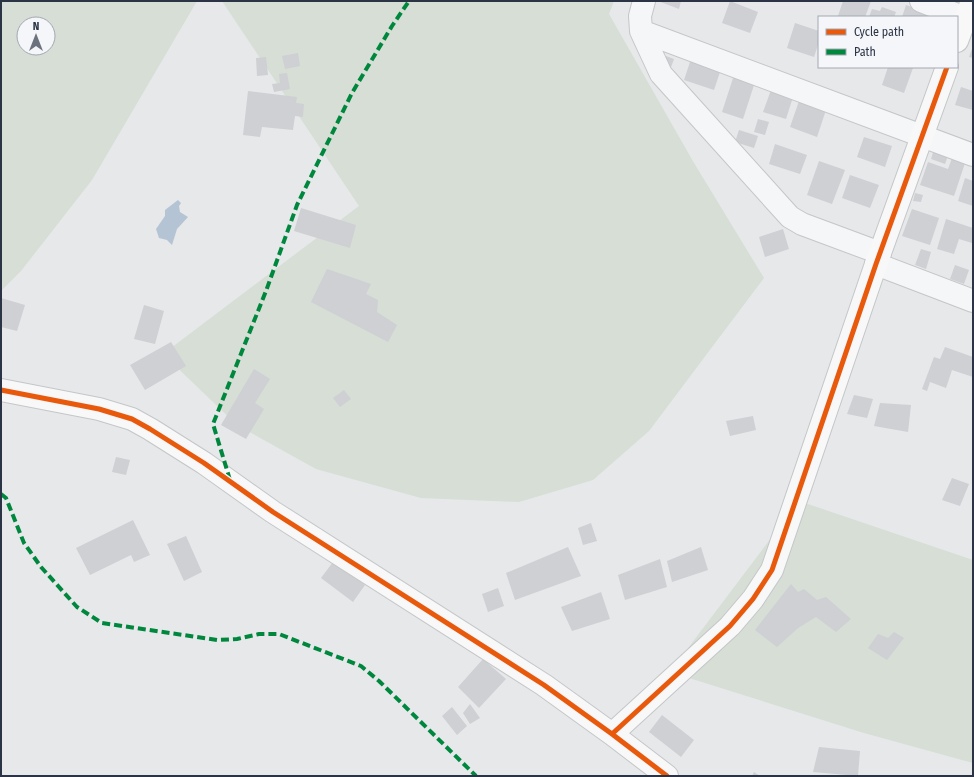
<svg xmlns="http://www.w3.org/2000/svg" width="974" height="777" viewBox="0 0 974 777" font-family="'Fira Sans Condensed',sans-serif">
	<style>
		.green { fill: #d6ded6; fill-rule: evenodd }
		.water { fill: #b4c4d5 }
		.building { fill: #ced0d3 }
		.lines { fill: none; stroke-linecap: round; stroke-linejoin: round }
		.street-casing { stroke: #c4c6c8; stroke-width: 24 }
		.secondary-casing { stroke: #c4c6c8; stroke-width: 24 }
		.street { stroke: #f5f6f7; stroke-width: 22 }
		.secondary { stroke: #f8f8f8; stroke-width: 22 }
		.quiet { stroke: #00873e; stroke-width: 4; stroke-dasharray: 8 4; stroke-linecap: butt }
		.cycleway-casing { stroke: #f4f6f9; stroke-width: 8 }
		.cycleway { stroke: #e8590c; stroke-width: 5 }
	</style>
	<rect width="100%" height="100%" fill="#e6e8ea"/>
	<path class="green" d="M1,1H197L92,180L21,271L1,291ZM24,24H48V48H24Z
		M222,1H614L609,14L694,163L764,278L649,431L593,480L519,502L421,498L316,469L237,425L163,354L359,206Z
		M799,501L973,560V763L864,733L670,672Z"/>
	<path class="water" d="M178,200L181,203L179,206L180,212L188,217L177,229L172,245L167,240L159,238L156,229L165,216V210Z"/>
	<path class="building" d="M658,1H681L679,9Z
		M730,1L758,12L750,33L722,23Z
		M843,1H871L865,17H839L838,16Z
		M906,5L938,17H902Z
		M882,7L896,12L894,17H869L872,9L880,11Z
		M795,23L819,31V42L814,57L787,48Z
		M973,46V58L969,57Z
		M298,53L300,66L285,69L282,56Z
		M666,56L674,59L671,67L663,65Z
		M266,57L268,75L257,76L256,58Z
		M691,59L721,69L714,90L684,80Z
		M888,67L913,68L904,93L882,85Z
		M287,73L290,89L274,92L272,84L280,83L279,74Z
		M734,75L755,82L743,119L722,112Z
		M961,87L973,91V110L955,105Z
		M771,90L793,97L786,119L763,112Z
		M248,91L297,97L296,103L304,104L303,117L295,116L293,130L262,127L260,137L243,135Z
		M799,101L826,110L817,137L790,127Z
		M758,119L769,122L765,135L754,132Z
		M739,130L758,136L754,148L735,142Z
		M864,137L892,146L885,167L857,157Z
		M775,144L807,155L800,174L769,164Z
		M934,149L949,153L945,164L931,159Z
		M952,158L965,163L954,196L920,185L928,162L948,169Z
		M819,161L845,170L832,204L807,195Z
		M850,175L879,185L870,208L842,198Z
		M965,178L973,181V206L958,201Z
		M915,193L923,195L921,202L913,201Z
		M301,208L356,225L350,248L294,231Z
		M912,209L939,218L930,245L902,236Z
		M946,219L973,228L972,243L959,239L954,254L937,249Z
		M783,229L789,249L765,257L759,237Z
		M921,249L931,252L926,269L915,265Z
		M955,265L969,270L964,284L950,279Z
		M327,269L371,284L366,294L378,300L377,312L397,325L388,342L311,302Z
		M1,298L25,305L17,331L1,327Z
		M144,305L164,311L155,344L134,339Z
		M171,342L186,366L145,390L130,365Z
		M945,347L973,357V377L952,370L946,388L930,382L927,391L922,389L934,357L940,359Z
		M254,369L270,379L255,403L264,409L246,439L221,425Z
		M344,390L351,399L340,407L333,398Z
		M854,395L873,399L867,418L847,414Z
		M880,403L911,405L908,432L874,426Z
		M753,416L756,430L730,436L726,421Z
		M116,457L130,460L126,475L112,472Z
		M952,478L969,484L960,506L942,500Z
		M133,520L150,555L134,562L131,555L90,575L76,548Z
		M591,523L597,541L583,545L578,528Z
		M186,536L202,572L184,581L167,544Z
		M568,547L581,576L515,600L506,573Z
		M701,547L708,570L672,582L667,561Z
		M660,559L667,587L625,600L618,575Z
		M333,562L365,585L353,602L321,578Z
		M791,584L798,592L804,589L817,600L826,597L851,619L836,632L816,617L798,628L777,647L755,630Z
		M498,588L504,606L488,612L482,594Z
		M601,592L610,619L572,631L561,607Z
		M894,632L904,638L887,660L868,648L878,634L888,638Z
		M483,659L506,679L479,708L458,687Z
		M470,704L480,718L470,724L463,713Z
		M452,707L467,726L457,735L442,716Z
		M662,715L694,740L681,757L649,732Z
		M819,747L860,751L858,776L813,772Z
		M754,772L760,776H752Z"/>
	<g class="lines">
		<g class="street-casing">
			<path id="street" d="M644,1L640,16L641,31L973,155
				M921,1L973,21
				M641,31L661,74L790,217L802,224L880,253
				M876,264L973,301"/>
		</g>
		<g class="secondary-casing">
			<path id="secondary" d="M957,41L972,1
				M1,390L99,409L132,419L150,429L204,463L273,512L544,685L612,734L667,776
				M612,734L730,626L753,599L772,570L876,264L947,67"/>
		</g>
		<use href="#street" class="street"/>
		<use href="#secondary" class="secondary"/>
		<path class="quiet" d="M230,480L213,424L266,291L297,205L352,93L392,26L409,1
			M1,494L6,498L24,543L41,567L77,607L102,623L217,640L237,639L259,634H279L361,666L379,681L476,776"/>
		<g class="cycleway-casing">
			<path id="cycleway" d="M1,390L99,409L132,419L150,429L204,463L273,512L544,685L612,734L667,776
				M612,734L730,626L753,599L772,570L876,264L947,67"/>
		</g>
		<use href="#cycleway" class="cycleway"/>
	</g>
	<rect width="974" height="777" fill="none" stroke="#2b3445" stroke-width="4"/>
	<rect x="818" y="16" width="140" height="52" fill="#f4f6f9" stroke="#a4a8b1"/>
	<rect x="826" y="29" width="20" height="6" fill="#e8590c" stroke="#a4a8b1"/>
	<text x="854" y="36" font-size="12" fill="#2b3445">Cycle path</text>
	<rect x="826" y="49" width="20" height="6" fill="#00873e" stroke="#a4a8b1"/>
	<text x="854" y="56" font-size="12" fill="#2b3445">Path</text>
	<g transform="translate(36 36)"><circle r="19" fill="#f4f6f9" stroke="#a4a8b1"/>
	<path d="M0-3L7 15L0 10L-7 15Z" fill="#6c737f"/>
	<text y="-6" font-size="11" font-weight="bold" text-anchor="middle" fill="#2b3445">N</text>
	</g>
</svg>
